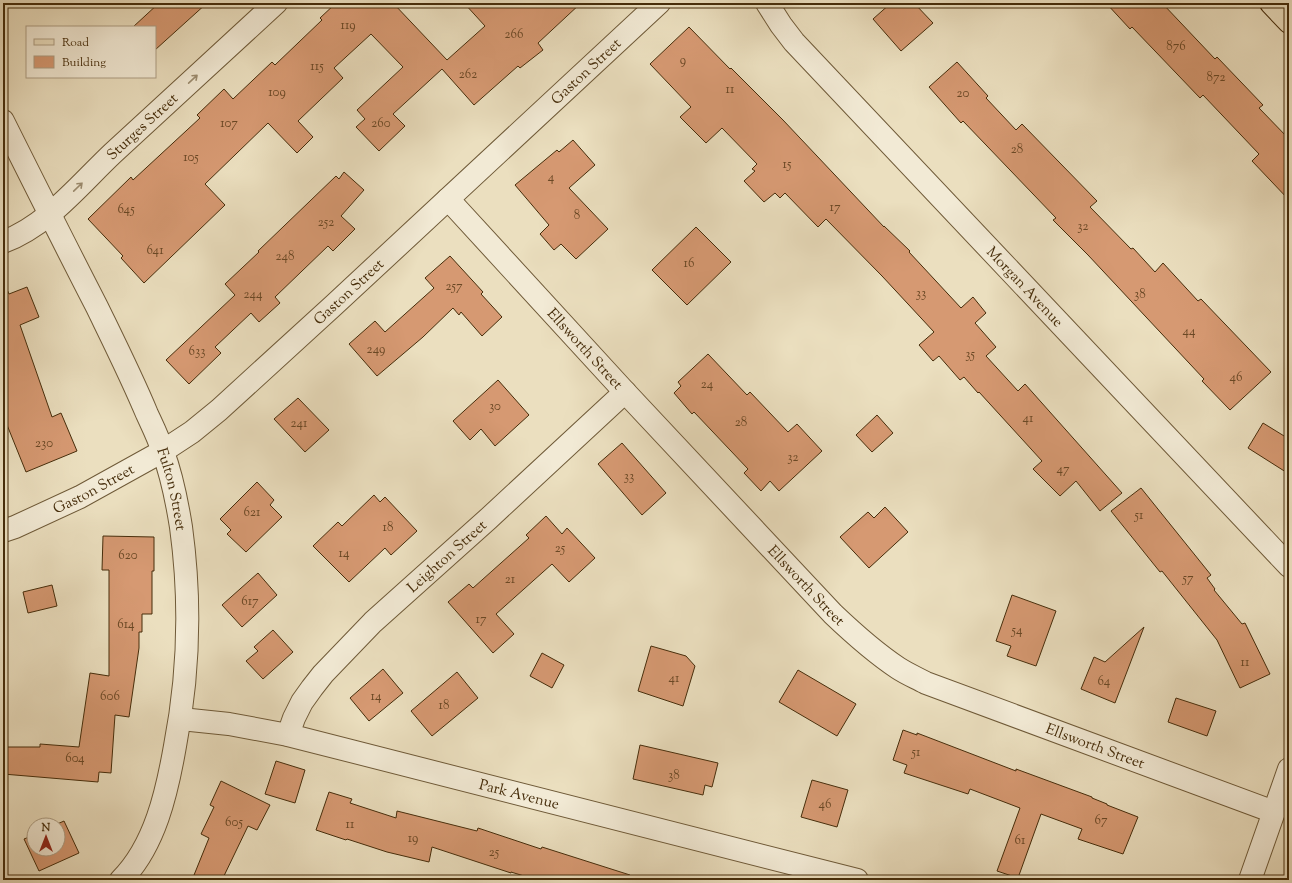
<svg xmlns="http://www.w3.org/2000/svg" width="1292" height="883" viewBox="0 0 1292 883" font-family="'Sorts Mill Goudy',serif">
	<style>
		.building { fill: #d69972; stroke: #462d0b }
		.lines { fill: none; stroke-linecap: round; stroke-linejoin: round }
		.minor-casing { stroke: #6f5a38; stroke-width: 24 }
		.major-casing { stroke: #462d0b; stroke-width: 24 }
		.minor { stroke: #f2ead5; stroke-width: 22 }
		.major { stroke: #ebdfbf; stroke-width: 22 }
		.oneway { stroke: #9c8c70 }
		.labels { text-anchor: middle; stroke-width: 3.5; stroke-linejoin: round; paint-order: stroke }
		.number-label { font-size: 13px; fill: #6a4825 }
		.street-label { font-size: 15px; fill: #462d0b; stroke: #f2ead5 }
	</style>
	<rect width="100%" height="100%" fill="#ebdfbf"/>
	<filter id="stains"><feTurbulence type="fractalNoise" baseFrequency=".005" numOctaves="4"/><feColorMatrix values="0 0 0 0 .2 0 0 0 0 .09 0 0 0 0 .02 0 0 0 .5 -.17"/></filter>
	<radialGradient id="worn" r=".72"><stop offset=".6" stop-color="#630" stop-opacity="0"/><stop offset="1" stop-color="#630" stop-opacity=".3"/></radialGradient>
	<path class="building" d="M159,3H207L155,50V27H133Z
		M336,3H393L447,60L485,26L464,3H581L538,43L543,50L520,68L518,66L474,105L442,69L393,114L405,126L379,151L356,127L365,119L357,110L403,67L371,34L334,68L343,78L298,121L313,137L297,153L268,123L205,184L225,205L144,283L121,258L123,256L88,219L131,177L133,180L200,118L197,115L224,89L233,99L272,62L275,65L322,20L320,18Z
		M891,3H914L933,23L901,51L873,19Z
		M1106,3H1162L1215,59L1217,57L1263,105L1259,108L1289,139V200L1252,161L1259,154L1203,95L1200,98L1132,27L1130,29Z
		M689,27L730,69L731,68L783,120L884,227V226L910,251L909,252L961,308L973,297L986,313L975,323L996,347L986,356L1018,391L1025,384L1122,493L1100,511L1076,481L1060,496L1033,469L1042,461L979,392L978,393L964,377L960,380L939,356L933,361L919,345L934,332L882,276L826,219L818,227L785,193L780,198L775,193L764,202L744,181L755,171L752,169L757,164L722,128L706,143L680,117L691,107L650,64Z
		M957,62L988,96L986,98L1016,130L1022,124L1097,201L1090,207L1131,249L1133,248L1155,272L1163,263L1198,301L1201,299L1271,372L1230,410L1202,381L1204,379L1088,255L1053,220L1056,218L963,121L961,123L929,87Z
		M573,140L595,165L569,188L608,229L576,259L561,244L554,250L540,234L549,225L515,185L557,150L559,152Z
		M344,172L364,190L341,216L355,229L333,251L328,246L275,297L280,303L259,322L251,313L215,347L221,353L189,384L166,360L235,295L225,284L259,252L258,251L336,176L339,179Z
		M696,227L731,262L687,305L652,270Z
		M450,256L483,292L481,294L502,317L482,336L461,312L459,315L453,308L423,337L377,376L349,344L375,321L385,332L434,288L425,278Z
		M6,287L9,294L27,287L39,317L20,325L52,417L61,413L77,451L26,472L3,415V288Z
		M708,354L747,395L750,392L788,432L797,424L822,451L779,491L770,481L761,491L744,473L748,469L694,412L692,414L674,393L681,386L678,382Z
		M498,380L529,415L495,446L481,429L470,440L453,421Z
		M298,398L329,430L305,452L274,419Z
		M877,415L893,433L872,452L856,435Z
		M1263,423L1289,439V474L1248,448Z
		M622,443L666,493L642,515L598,464Z
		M257,482L274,500L270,505L282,517L246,552L227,534L231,530L220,519Z
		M1141,488L1211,575L1207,578L1215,589L1214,590L1242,624L1245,623L1270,674L1240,688L1217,640L1162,571L1160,572L1111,511Z
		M374,495L380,502L385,497L417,531L391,555L385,548L349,582L313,546L338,522L342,526Z
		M885,507L908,532L869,568L840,537L868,512L874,518Z
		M546,516L562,534L567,528L595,558L569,582L552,564L496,614L514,634L493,653L448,602L469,584L473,588L529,538L526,535Z
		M103,536L154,537V571H152V614H142V632H139V648L129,717L115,715L111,773L99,772L98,782L3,774V747H40V744L79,747L90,673L109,676V570H102Z
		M258,573L277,595L242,627L222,605Z
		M52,585L57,606L28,613L23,592Z
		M1012,595L1056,611L1036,666L1007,656L1011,646L996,641Z
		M1144,627L1115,703L1081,689L1094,657L1105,662Z
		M273,630L293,652L263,679L246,661L258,651L254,647Z
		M651,646L686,656L695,666L683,706L638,691Z
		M542,653L564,665L552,688L530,676Z
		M383,669L403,693L369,721L350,698Z
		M798,670L856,704L837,736L779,702Z
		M457,672L478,698L432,736L411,711Z
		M1176,698L1216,711L1207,736L1168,722Z
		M903,730L917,735V733L1016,771V769L1092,797V798L1107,804V805L1138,817L1123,854L1078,839L1082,829L1041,814L1018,878L997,871L1020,808L970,789L968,794L904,773L907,765L893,760Z
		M640,745L718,763L712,787L705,785L703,795L633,779Z
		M276,761L305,770L295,803L265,794Z
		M812,780L848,790L837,827L801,817Z
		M221,781L270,805L257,830L248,826L222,880H192L209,838L201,834L214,807L210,805Z
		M329,792L352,799L350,803L396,818L397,811L477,831L478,828L541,849L542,847L630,875L629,880H537L511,872V873L432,847L429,862L387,852L347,839L346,840L316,830Z
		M64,821L79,853L39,871L24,839L34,835V849H58V825H55Z"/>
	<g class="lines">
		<g class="minor-casing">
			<g id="minor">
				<path id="s1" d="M767,3L781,25L794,42L1289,566"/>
				<path id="s2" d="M3,121C34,183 65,245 97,307C114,342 132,378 147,414C153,427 159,439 163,452C172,476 177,502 181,527C191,600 189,674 175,746C167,792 155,846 121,880"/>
				<path id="s3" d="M448,199L625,392L833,614C854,634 874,652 898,668C907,674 917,678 926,683L1274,812"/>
				<path id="s4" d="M3,242C47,226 80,184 113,153C167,103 222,53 276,3"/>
				<path id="s5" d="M3,531L15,527L80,497L163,451L192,432L219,410L334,305L659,3"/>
				<path id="s6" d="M181,719L229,724L288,735L857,880"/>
				<path id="s7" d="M288,735L294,718L302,702L312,688L323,674L373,622L488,519L625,392"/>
				<path d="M1250,880L1289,769"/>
			</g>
		</g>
		<g class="major-casing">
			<path id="major" d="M1271,3L1289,22"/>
		</g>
		<use href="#minor" class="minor"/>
		<use href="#major" class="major"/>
	</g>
	<defs><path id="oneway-shaft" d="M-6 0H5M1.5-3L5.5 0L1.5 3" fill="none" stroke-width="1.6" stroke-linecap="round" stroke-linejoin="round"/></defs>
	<g class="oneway">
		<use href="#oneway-shaft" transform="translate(193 79) rotate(-43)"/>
		<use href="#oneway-shaft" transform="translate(78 187) rotate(-44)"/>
	</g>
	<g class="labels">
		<g class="number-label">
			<text x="348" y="29">119</text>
			<text x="514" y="38">266</text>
			<text x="1176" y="50">876</text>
			<text x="683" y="64">9</text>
			<text x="317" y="70">115</text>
			<text x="468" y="78">262</text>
			<text x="1216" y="81">872</text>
			<text x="730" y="93">11</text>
			<text x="277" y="96">109</text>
			<text x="963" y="97">20</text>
			<text x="229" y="127">107</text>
			<text x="381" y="127">260</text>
			<text x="1017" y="153">28</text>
			<text x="191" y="161">105</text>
			<text x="787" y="168">15</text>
			<text x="551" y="181">4</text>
			<text x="835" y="211">17</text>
			<text x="126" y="213">645</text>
			<text x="577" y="219">8</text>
			<text x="326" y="226">252</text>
			<text x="1083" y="230">32</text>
			<text x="155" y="254">641</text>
			<text x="285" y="260">248</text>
			<text x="689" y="267">16</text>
			<text x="454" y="290">257</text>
			<text x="921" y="297">33</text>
			<text x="253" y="298">244</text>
			<text x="1140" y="298">38</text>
			<text x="1189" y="335">44</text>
			<text x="376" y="353">249</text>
			<text x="197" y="355">633</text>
			<text x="970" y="358">35</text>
			<text x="1236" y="381">46</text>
			<text x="707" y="388">24</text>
			<text x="495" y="410">30</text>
			<text x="1028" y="422">41</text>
			<text x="741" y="426">28</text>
			<text x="299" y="427">241</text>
			<text x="44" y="447">230</text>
			<text x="793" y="461">32</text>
			<text x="1063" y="473">47</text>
			<text x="629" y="480">33</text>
			<text x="252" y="516">621</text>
			<text x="1139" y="519">51</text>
			<text x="388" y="531">18</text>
			<text x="560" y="552">25</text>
			<text x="344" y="557">14</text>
			<text x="128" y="559">620</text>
			<text x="1188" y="582">57</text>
			<text x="510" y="583">21</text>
			<text x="250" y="605">617</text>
			<text x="481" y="623">17</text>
			<text x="126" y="628">614</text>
			<text x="1017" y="634">54</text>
			<text x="1245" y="666">11</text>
			<text x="674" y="682">41</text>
			<text x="1104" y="685">64</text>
			<text x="110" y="700">606</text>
			<text x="376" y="700">14</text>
			<text x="444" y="709">18</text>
			<text x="916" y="756">51</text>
			<text x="75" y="762">604</text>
			<text x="674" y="779">38</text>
			<text x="825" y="808">46</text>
			<text x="1101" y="824">67</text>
			<text x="234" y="826">605</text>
			<text x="350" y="828">11</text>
			<text x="413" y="842">19</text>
			<text x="1020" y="844">61</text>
			<text x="494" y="856">25</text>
		</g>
		<g class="street-label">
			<text dy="5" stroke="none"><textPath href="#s5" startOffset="748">Gaston Street</textPath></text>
			<text dy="5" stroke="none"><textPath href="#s4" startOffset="182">Sturges Street</textPath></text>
			<text dy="5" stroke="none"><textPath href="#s1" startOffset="384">Morgan Avenue</textPath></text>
			<text dy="5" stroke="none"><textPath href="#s5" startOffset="424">Gaston Street</textPath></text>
			<text dy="5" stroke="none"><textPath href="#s3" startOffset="203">Ellsworth Street</textPath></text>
			<text dy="5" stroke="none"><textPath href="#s5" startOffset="100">Gaston Street</textPath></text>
			<text dy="5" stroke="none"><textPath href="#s2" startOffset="406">Fulton Street</textPath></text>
			<text dy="5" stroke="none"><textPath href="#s7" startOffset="242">Leighton Street</textPath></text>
			<text dy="5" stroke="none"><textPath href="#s3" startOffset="527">Ellsworth Street</textPath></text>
			<text dy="5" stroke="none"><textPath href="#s3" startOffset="863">Ellsworth Street</textPath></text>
			<text dy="5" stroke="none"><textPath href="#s6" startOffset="347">Park Avenue</textPath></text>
		</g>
	</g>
	<rect width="1292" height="883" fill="none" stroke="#ebdfbf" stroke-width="16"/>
	<rect x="4" y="4" width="1284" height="875" fill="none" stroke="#462d0b" stroke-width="2"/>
	<rect x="8" y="8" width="1276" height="867" fill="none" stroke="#462d0b"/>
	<rect x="26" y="26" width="130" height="52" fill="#f2ead5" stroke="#ad9e84"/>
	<rect x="34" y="39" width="20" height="6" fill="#ebdfbf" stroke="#ad9e84"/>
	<text x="62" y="46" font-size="12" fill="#462d0b">Road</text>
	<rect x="34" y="56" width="20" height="12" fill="#d69972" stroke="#ad9e84"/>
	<text x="62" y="66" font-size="12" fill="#462d0b">Building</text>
	<g transform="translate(46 837)"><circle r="19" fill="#f2ead5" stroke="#ad9e84"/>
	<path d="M0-3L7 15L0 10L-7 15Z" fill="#8f2418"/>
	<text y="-6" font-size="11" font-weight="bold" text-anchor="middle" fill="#462d0b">N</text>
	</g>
	<rect width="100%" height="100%" filter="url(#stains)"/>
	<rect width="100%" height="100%" fill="url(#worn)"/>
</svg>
